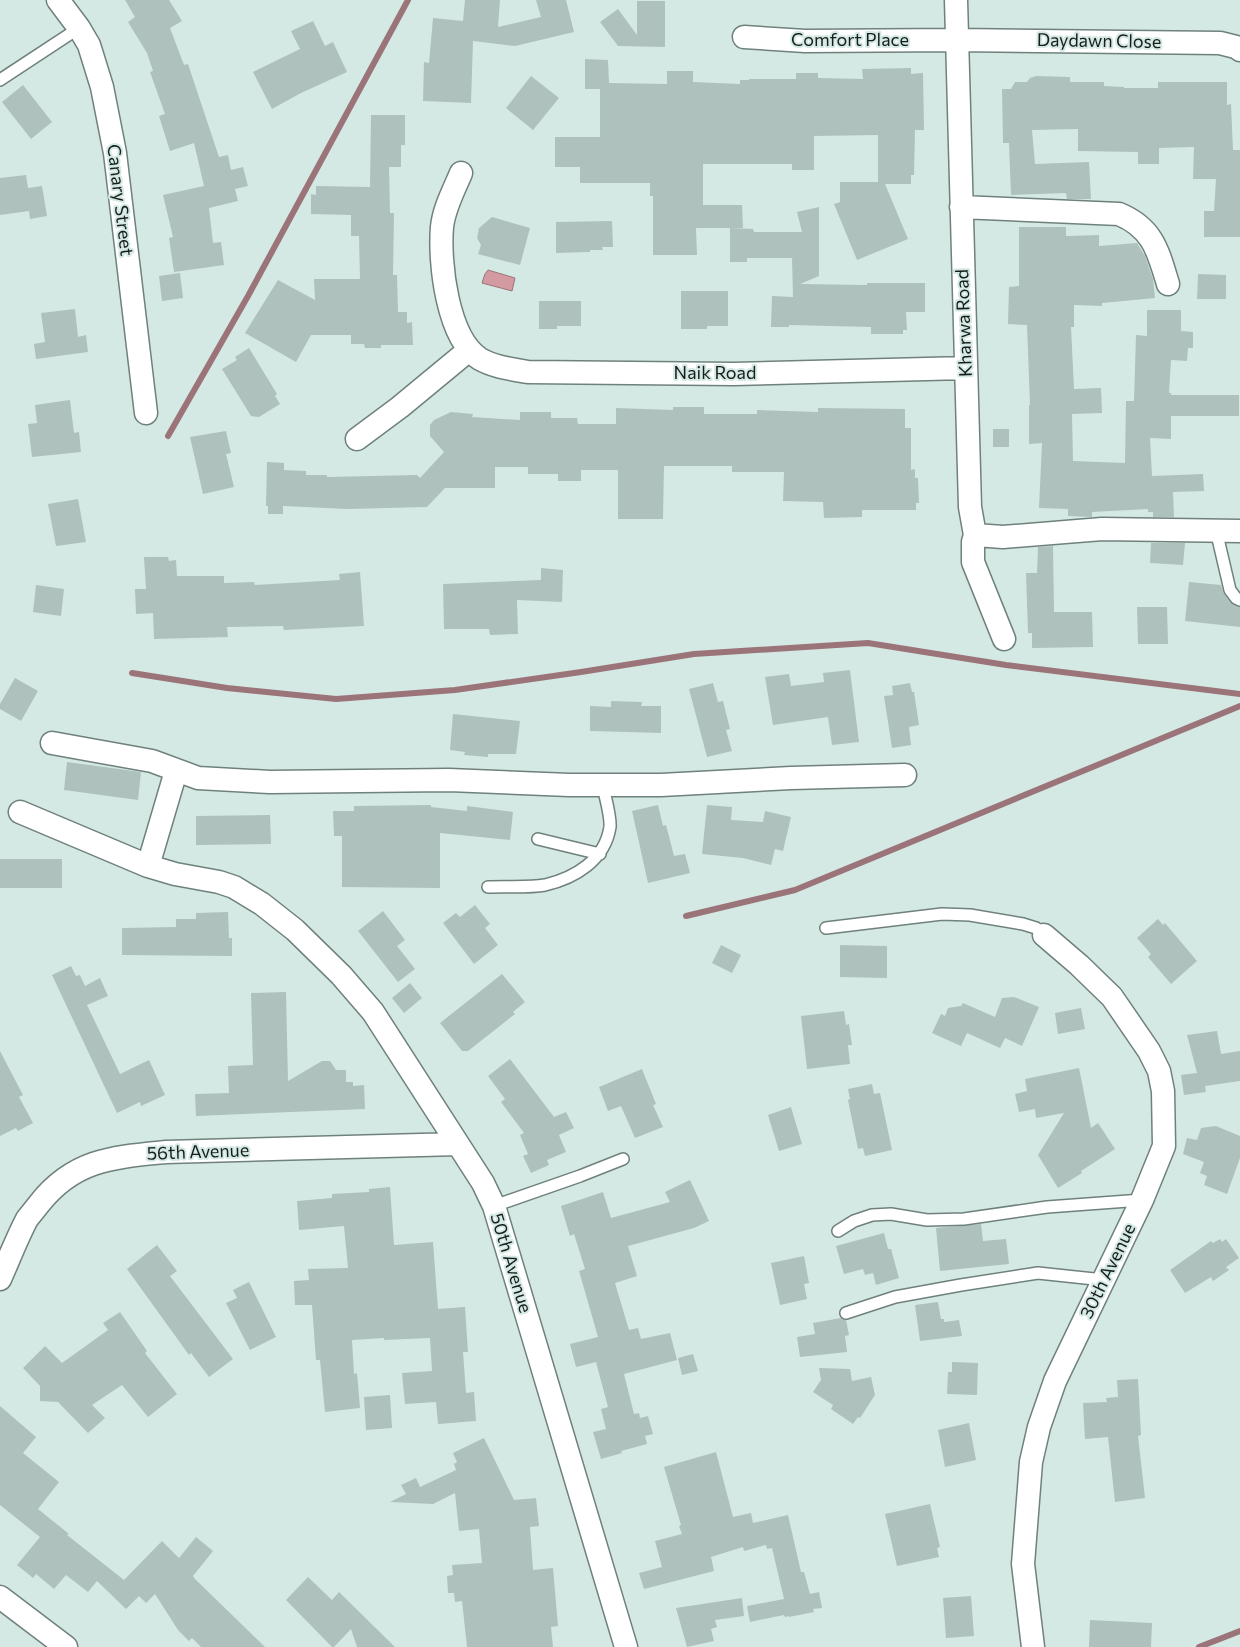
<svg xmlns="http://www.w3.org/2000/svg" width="1240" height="1647" viewBox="0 0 1240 1647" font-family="Commissioner,sans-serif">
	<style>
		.water { fill: #d49aa2; stroke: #9b747a }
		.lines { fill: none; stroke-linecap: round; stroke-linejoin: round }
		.stream { stroke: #9b747a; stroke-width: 6 }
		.building { fill: #aec1bd }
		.service-casing { stroke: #6f817c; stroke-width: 14 }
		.minor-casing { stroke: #6f817c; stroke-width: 25 }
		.service { stroke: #fff; stroke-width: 11 }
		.minor { stroke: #fff; stroke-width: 22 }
		.labels { text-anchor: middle; stroke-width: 4; stroke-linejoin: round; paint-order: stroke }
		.street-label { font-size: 18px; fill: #161d1b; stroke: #d5e9e4 }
	</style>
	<rect width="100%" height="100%" fill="#d5e9e4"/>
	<path class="water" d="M488,270L515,278L512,291L482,283L485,274Z"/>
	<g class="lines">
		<path class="stream" d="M168,436L248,296L408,0
			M132,673L227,688L336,699L455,690L581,672L694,654L868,643L1006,665L1240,694
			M686,916L795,890L1240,706
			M1199,1647L1240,1631"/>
	</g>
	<path class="building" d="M125,0H169L182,21L170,28L184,65L188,64L219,157L228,155L231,170L243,167L248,186L235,189L238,201L209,208L213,243L221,242L224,265L174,272L169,238L173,237L163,195L204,186L194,143L170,151L159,116L165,114L150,72L153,71L147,53L128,22L135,17Z
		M465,0H500L498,27L541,17L536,0H566L574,32L515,46L473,41L471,103L423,101L424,62L429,63L433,18L463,21Z
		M637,1H665V47L618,46L600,22L618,9L637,35Z
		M313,21L325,46L333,42L347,72L301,93L272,109L253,72L300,49L291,31Z
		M585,59L608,60L609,83L667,84V71H693V82L740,84V80H749V79H796V73H818V78L863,79L862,69L911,68V74L923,73L924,130H915L914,175H911V184H885L908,239L857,260L834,204L840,202V182H878V135L814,136V170H792V164H703V205H742L743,228H696L697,255H653V196H650V183H580V167H555V137H600V89H585Z
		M531,76L559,98L533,130L506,108Z
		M1036,76L1070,77V82H1104V86L1124,87V88H1158V82H1227V105L1231,104L1233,150H1240V237H1204V211H1214L1216,179H1193L1194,147L1159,148V164H1138V152L1078,151V129L1032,130L1035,164L1089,162L1091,199H1067L1066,193L1011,195L1009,143H1003L1002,89H1011L1015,82H1027L1030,78Z
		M23,85L52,122L31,139L2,102Z
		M371,115H405V145H401V167H389L390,213H394L393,275H397L398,312H407V323L412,322L413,345H381V348H365L364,344H351V335H311L296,362L245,333L278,280L315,300L314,279H360L359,236H351V215L311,214V194L316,195V186L370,187Z
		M26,175L28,188L42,186L47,216L30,219L29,211L0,215V178Z
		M819,207V276L800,284L867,285V283H925V312H906L907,330H903V334H871V327L789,325V327H771L772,296L793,297L792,258H747V262H730V228L753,229L754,232H802L797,212Z
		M492,217L530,228L520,265L478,254L481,245L477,238L479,228Z
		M612,221L613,247H602L603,250H590V252L556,253V222Z
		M1019,227H1066V236L1099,235V246L1137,243L1145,256L1153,279L1155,298L1102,303V306L1074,305V327H1071L1074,389L1101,388L1102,413L1072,414L1073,461L1125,463L1126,401H1134L1136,335L1147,336V310H1181V331L1193,332V348H1188L1187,361L1171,360L1169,393H1171V395H1239V416H1171V439L1150,438L1152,476L1203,474L1204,491L1173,492L1174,517H1153V512H1148V509L1092,512V517L1068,516V509L1039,508L1042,443L1029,444V405H1030L1027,325L1008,324L1009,287L1019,286Z
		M180,273L183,298L162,301L159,276Z
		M1198,274L1226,275V299H1197Z
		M681,291H728V326H707V329H681Z
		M539,301H581V326H557V329H539Z
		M75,309L78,337L86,335L88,352L36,359L34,344L45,342L41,313Z
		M249,348L277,394L275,396L280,404L259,417L251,416L222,369L237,360L235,357Z
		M70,400L74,433L79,432L81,452L32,457L28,424L37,423L35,405Z
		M673,407H704V414H757V410L818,412V408L905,409V428H911V470L915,469V478H918L919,503H916V510H862V517L824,518L823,502L783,501L784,472H732V466H664L663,519H618V470H581V481H558V474H528V467H495V488H445L427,507L348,509L283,506V514H268V506H266L267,462L284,463V470L306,471V475H327V477L417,475L420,478L444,452L430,436V425L434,420L451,412L473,414L472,417L520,420V412H551V418H577L578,424H616V408L673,410Z
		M993,429H1009V447H993Z
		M226,431L231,453L226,454L234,487L203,494L190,437Z
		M78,499L86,542L56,546L48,504Z
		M1151,543H1185L1183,565L1150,563Z
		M1053,546L1054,612H1092L1093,647L1032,648V633H1028L1026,573H1037L1038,547Z
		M144,557H168L169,561L176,560L177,576H224V583L254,582L255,585L340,580L339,574L360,572L364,626L284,630L283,626L227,627L228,637L154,639L153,613L136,614L135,589H146Z
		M541,568L563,570L562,602L517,600L518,634L490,635L489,629H444L443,584L541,580Z
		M1189,582L1221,585L1224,594L1230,602L1240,607V627L1185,621Z
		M36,585L64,589L61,616L33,612Z
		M1137,607H1167L1168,644H1138Z
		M850,670L859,742L832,745L828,717L773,725L765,677L789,674L791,686L824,682L823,673Z
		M15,678L38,691L21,721L0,709V704Z
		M713,683L718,702L723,701L730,729L726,730L732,751L707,757L689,689Z
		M910,683L912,692H914L919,725L909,727L911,745L892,748L884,696L893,695L892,686Z
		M611,701L642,702L641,706H661V733L590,731V706L611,707Z
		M453,714L520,721L516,754H488V757L464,755L465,752L450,750Z
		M67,762L141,772L138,800L64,790Z
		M431,805V807L467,811V806L513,812L510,840L440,833V888L342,887V836H334L333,811H354V806Z
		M658,805L663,826L666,825L674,856L685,854L690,873L648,883L632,811Z
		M707,805L732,807L731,820L763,822L765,811L791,817L783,851L775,849L771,865L743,858L702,854Z
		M270,815L271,844L196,845V816Z
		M0,859H62V888H0Z
		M475,905L490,924L485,928L498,945L474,964L443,923L456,913L460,917Z
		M383,911L405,940L397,946L415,969L398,982L358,931Z
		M228,912L229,938H232V956L122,955V928L176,927V919H196V913Z
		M1158,919L1163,925L1165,923L1197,961L1171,984L1148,957L1151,954L1137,938Z
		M721,945L741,955L732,973L712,963Z
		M840,945L887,946V978L840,977Z
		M71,966L76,976L80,975L85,986L100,978L108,996L87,1005L120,1074L149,1060L165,1095L141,1106L140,1102L117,1113L52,975Z
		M502,974L525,1002L513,1012L515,1014L468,1051H462L440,1023Z
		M410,983L422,998L404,1013L392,998Z
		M286,992L288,1081L322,1061H330L336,1070H346V1082H353V1086L364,1085L365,1109L196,1116L195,1094L229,1093L228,1066L253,1065L251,993Z
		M1014,997L1039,1007L1022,1046L1005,1038L1000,1048L967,1033L961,1046L932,1033L941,1014L945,1016L948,1008L961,1006L963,1003L995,1017L1002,998Z
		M1081,1008L1085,1029L1058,1034L1055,1013Z
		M844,1011L846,1025L849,1024L852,1045H848L850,1064L807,1069L801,1016Z
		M1217,1031L1221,1054L1240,1051V1081L1205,1086L1206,1092L1184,1095L1181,1075L1197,1073L1187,1035Z
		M0,1051L23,1095L19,1097L33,1123L18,1131L16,1128L0,1136Z
		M510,1059L554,1117L566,1112L574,1128L559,1135L566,1152L547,1160L549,1165L531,1173L523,1156L528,1154L520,1135L524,1133L501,1102L505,1099L488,1076Z
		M1079,1068L1091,1128L1098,1123L1115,1149L1081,1171L1082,1173L1058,1188L1038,1155L1064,1113L1036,1118L1035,1109L1019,1112L1015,1094L1027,1091L1025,1079Z
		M642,1069L656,1104L653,1105L663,1127L635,1138L621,1106L608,1111L599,1087Z
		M872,1084L874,1094L880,1093L892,1150L865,1156L863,1148L858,1149L848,1100L850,1099L848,1089Z
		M791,1107L802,1144L779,1151L768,1115Z
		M1216,1126L1240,1136V1158L1227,1194L1204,1185L1207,1176L1200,1173L1204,1162L1183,1154L1187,1138L1197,1140L1201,1128Z
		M690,1180L709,1221L694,1228L628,1246L637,1276L615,1283L629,1330L638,1328L641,1339L670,1333L677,1360L624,1374L634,1414L639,1413L640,1418L648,1416L653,1434L645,1436L647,1444L621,1451L622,1453L601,1459L593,1432L606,1429L601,1409L608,1407L596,1362L576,1367L570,1344L598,1337L579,1271L585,1269L574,1234L570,1236L561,1206L603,1192L611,1218L670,1202L665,1192Z
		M390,1187L394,1245L433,1242L438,1309L465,1307L468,1352H463L466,1393L474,1392L476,1421L438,1424L436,1402L405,1404L402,1373L432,1371L430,1338L384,1340V1338L352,1340L354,1374L357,1373L360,1408L325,1412L320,1360H316L312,1305H295L294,1281L309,1280L308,1269L348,1268L344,1226L299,1230L297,1201L332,1198V1194L369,1192V1189Z
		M981,1224L983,1241L1006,1239L1009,1264L940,1271L936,1228Z
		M884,1233L888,1249H891L899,1278L876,1285L873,1273L865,1275L863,1269L844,1274L836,1246Z
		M1220,1239L1222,1242L1226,1239L1239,1258L1226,1267L1229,1270L1213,1281L1211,1277L1185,1293L1170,1270L1211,1241L1213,1243Z
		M157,1245L177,1271L170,1276L233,1359L209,1377L191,1353L189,1355L127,1269Z
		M804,1256L809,1283L804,1284L807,1299L780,1305L771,1263Z
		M249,1282L276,1337L250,1350L226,1303L237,1298L233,1290Z
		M938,1302L941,1319H944V1322L959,1320L962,1336L920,1341L915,1305Z
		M120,1312L147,1351L145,1353L177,1394L148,1417L122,1385L92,1405L105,1418L88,1433L58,1402L40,1401V1386L23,1368L45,1346L62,1363L108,1330L103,1323Z
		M841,1318L846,1320L849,1335L845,1336L847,1352L800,1357L797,1337L815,1334L813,1323Z
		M693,1354L698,1371L682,1375L678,1358Z
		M952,1362L978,1363L977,1395L947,1394L948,1372H952Z
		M819,1368L850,1369L852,1381L871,1377L875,1395L860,1418L858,1417L853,1424L831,1409L833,1405L813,1392L821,1380Z
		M1138,1379L1141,1435L1138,1436L1145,1498L1115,1502L1108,1437L1085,1439L1083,1403L1107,1402L1106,1398L1118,1397L1117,1380Z
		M390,1395L392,1428L366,1430L364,1397Z
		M0,1406L36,1437L23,1453L59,1482L38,1509L69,1534L67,1535L124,1580L162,1541L179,1558L196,1537L213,1551L193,1576L195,1579L265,1647H201L192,1638L189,1641L178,1630L155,1594L146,1603L139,1596L126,1609L97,1581L88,1592L66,1575L54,1589L36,1574L33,1578L17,1565L40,1537L0,1505Z
		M969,1423L976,1460L945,1467L938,1430Z
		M484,1438L514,1500L536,1498L539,1526L530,1527L533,1570L553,1568L558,1626L551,1627L553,1647H467L462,1601L455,1602L454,1593H448L447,1576L453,1575L452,1565L482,1563L479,1529L459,1531L455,1493L433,1504L390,1502L406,1494L401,1485L416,1478L420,1487L456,1470L454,1464L457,1462L453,1453Z
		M716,1452L733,1517L751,1513L753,1523L788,1515L801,1572H804L810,1594L819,1592L822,1608L813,1609L814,1612L789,1617V1616L785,1617L784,1615L750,1622L747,1606L784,1599L772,1548L767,1549L766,1545L744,1551L743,1547L711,1557L714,1571L644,1589L639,1573L662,1567L655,1541L682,1534L679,1526L681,1525L664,1467Z
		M930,1504L940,1547L937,1548L939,1557L897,1566L885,1514Z
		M308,1577L332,1600L339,1592L395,1647H357L351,1629L334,1647H332L286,1600Z
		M971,1596L974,1636L946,1638L943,1598Z
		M742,1598L744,1616L715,1620L717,1627L711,1629L714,1641L687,1647L676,1608Z
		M1090,1620L1152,1623L1151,1647H1089Z"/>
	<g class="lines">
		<g class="service-casing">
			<path id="service" d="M0,80L79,28
				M1216,530L1230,590L1236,598L1240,600
				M538,839L600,854
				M488,887C505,886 528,888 545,885C575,878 605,860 610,827C611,816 605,797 603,786
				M826,928L942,914L970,915L1023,924L1036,928L1044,935
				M494,1206L580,1176L623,1159
				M838,1231L854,1221L872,1215L891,1214L927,1220L964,1219L1047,1207L1142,1200
				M846,1313L895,1297L961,1285L1038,1273L1104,1280"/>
		</g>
		<g class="minor-casing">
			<path id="minor" d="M58,0L79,28L89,45L102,87L115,153L146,413
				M956,0L970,507L975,535L973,542V562L1004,639
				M744,37L805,41L957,40L1220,43L1236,47L1240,50
				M461,173C454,190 444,208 442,227C439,262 447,338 480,359C494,367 511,369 528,372L734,374L965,368
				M961,207L1119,214C1153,228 1158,251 1168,284
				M357,439L400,407L469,350
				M975,535L1003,537L1102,529L1240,531
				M52,743L152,761L198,778L270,782L449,780L569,785H661L791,778L905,775
				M20,812L148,866L175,874L219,882L234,887L262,904L295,930L341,975L373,1012L483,1183L494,1206L626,1647
				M148,866L176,771
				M0,1279C9,1259 17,1238 27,1219C31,1214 35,1209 39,1204C74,1159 114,1157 166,1152L458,1144
				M0,1597L66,1647
				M1033,1647L1023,1564L1031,1462L1039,1427L1055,1381L1142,1200L1164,1146L1163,1091L1159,1071L1149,1051L1112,997L1079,965L1044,935"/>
		</g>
		<use href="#service" class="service"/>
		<use href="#minor" class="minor"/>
	</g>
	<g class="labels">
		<g class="street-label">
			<text x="850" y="46">Comfort Place</text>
			<text transform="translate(1099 41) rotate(1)" y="6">Daydawn Close</text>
			<text transform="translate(120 200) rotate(83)" y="6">Canary Street</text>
			<text transform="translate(964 323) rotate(-92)" y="6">Kharwa Road</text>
			<text x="715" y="379">Naik Road</text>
			<text transform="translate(198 1152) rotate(-2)" y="6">56th Avenue</text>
			<text transform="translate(511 1263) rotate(73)" y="6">50th Avenue</text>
			<text transform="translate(1108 1271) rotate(-64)" y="6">30th Avenue</text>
		</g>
	</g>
</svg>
